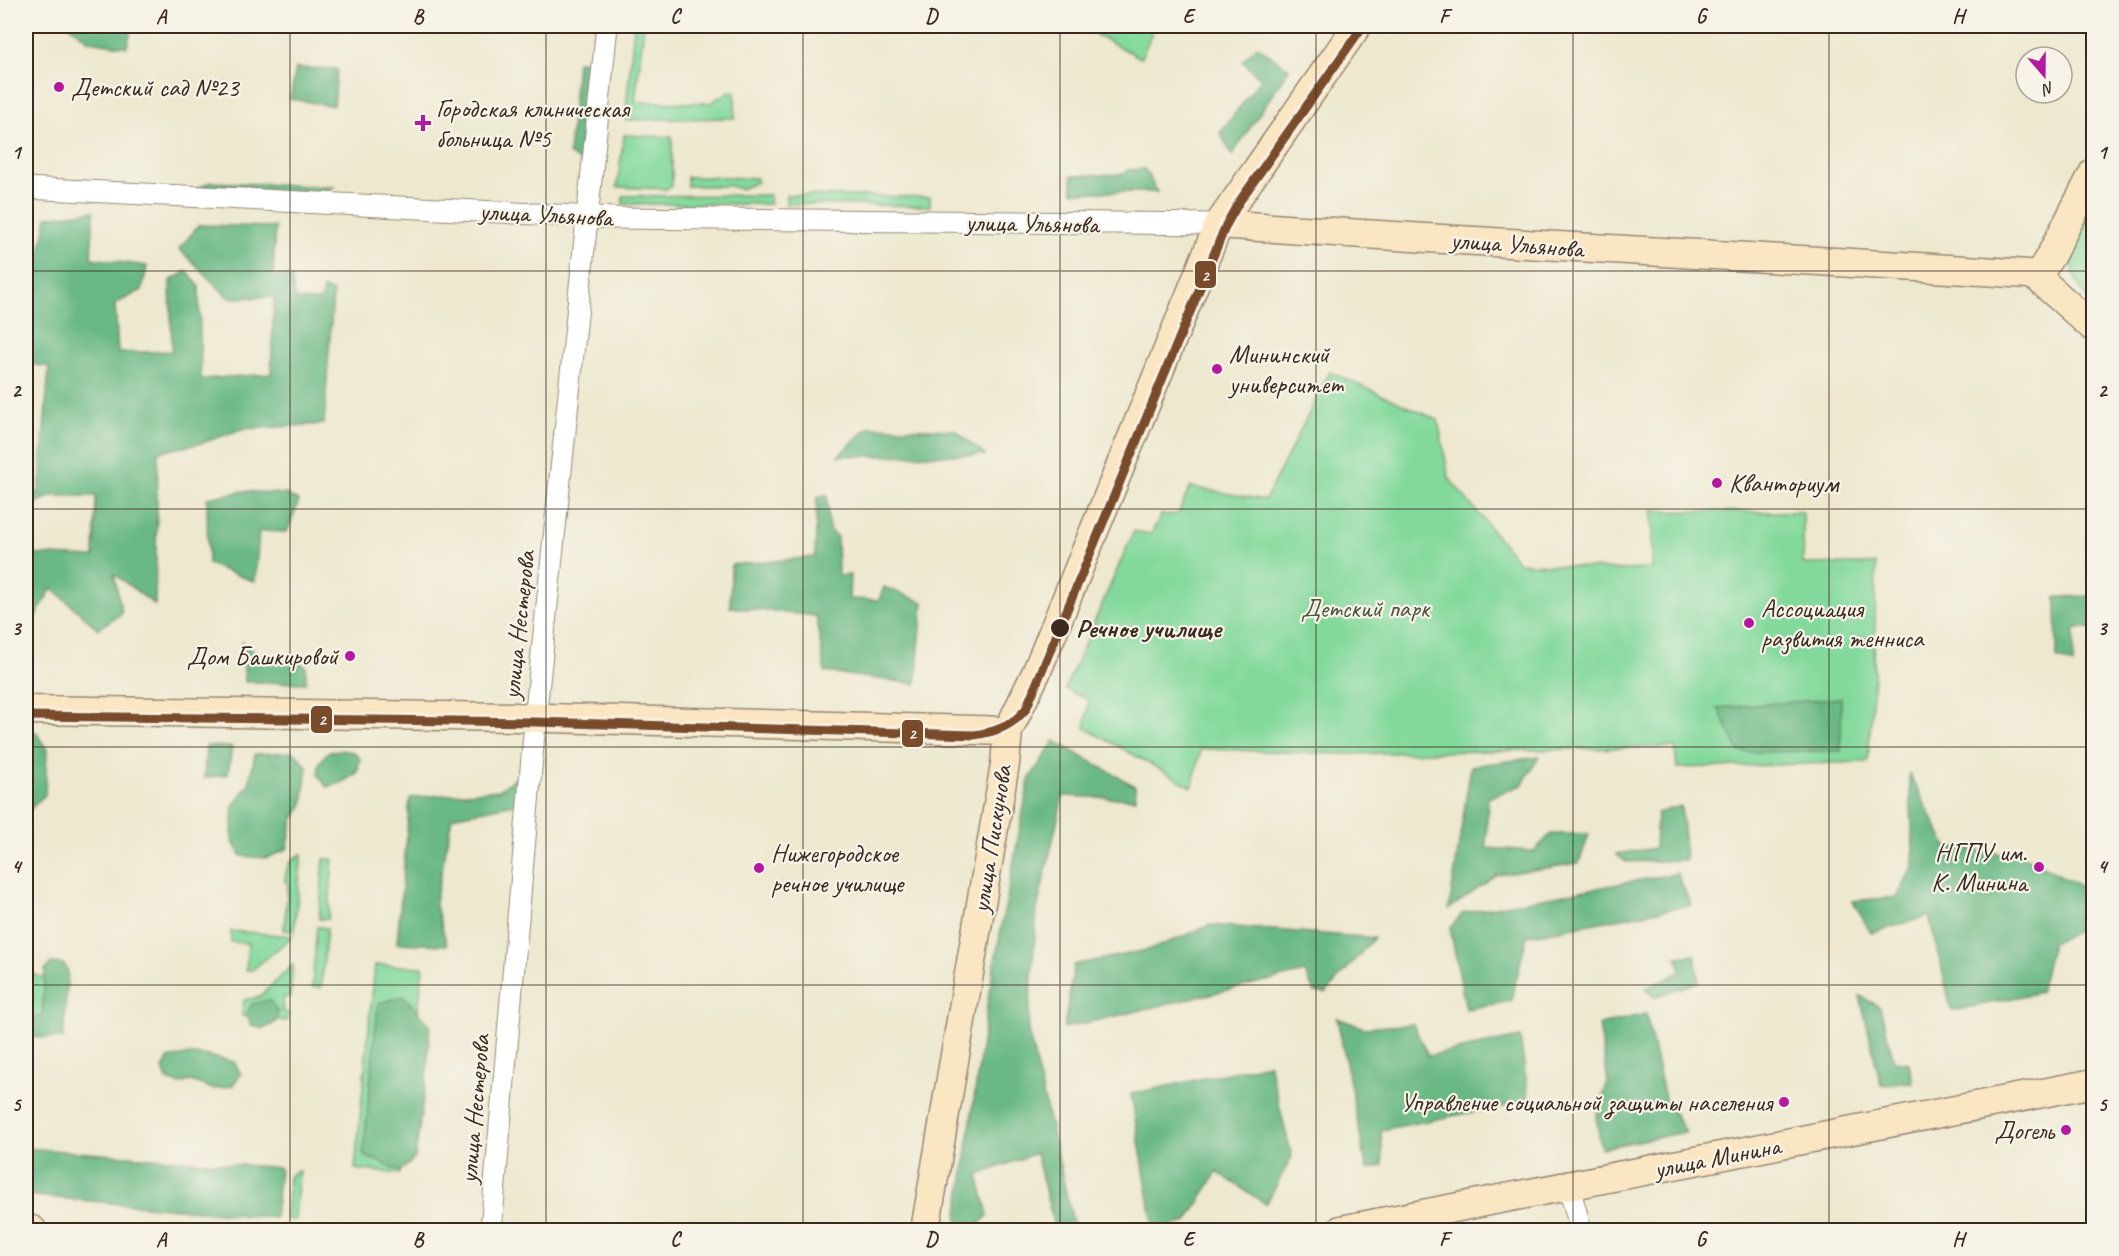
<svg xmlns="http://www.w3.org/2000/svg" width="2119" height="1256" viewBox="0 0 2119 1256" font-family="Caveat,sans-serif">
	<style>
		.green { fill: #83d99c; stroke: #5f825d; stroke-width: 1.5 }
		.forest { fill: #6ab984; stroke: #527251; stroke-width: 1.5 }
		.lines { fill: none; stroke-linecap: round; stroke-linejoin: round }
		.street-casing { stroke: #948976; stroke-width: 23 }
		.secondary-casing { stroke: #948976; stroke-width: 31 }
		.street { stroke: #fff; stroke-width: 21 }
		.secondary { stroke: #fbe6c4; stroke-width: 28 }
		.tram-1-casing { stroke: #f7f3e8; stroke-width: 14 }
		.tram-1 { stroke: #7a4b2a; stroke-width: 9 }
		.grid { fill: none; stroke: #3b2a1e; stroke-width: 1.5; stroke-opacity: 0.55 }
		.poi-dot { fill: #b5179e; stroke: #f7f3e8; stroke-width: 2 }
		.stop-dot { fill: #3b2a1e; stroke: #f7f3e8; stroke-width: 2 }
		.labels { text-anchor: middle; stroke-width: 4.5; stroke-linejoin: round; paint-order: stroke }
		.poi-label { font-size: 26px; fill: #3b2a1e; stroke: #f7f3e8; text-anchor: start }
		.street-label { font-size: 26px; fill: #3b2a1e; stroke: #f7f3e8 }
		.park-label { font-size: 26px; fill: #4d563e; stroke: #f7f3e8 }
		.stop-label { font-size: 26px; font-weight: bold; fill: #3b2a1e; stroke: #f7f3e8; text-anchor: start }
		.line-badge { stroke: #f7f3e8; stroke-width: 2 }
		.badge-label { font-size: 16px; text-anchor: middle; font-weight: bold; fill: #fff }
		.neatline { fill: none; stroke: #3b2a1e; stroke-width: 2 }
		.grid-label { font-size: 20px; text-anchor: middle; font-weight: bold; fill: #3b2a1e }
	</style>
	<rect width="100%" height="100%" fill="#f7f3e8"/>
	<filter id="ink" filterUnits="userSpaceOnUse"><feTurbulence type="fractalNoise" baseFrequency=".0167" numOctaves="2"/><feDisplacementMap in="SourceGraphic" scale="12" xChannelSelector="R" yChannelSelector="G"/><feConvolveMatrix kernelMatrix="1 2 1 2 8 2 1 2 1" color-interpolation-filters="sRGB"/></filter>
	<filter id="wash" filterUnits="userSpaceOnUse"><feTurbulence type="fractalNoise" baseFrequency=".008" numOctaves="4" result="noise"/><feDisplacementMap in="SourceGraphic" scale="24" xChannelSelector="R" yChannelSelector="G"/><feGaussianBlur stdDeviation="1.35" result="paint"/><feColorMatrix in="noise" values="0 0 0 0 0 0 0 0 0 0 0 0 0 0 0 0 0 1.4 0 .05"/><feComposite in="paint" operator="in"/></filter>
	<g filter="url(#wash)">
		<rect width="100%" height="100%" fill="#ede8ce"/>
		<path class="green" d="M634,26H644L635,102L710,103L730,91L735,93V118L625,120Z
			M1097,26H1155L1141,58L1095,34Z
			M624,135L672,137V186L667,189L617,187Z
			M687,177L757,178V182L741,189L730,186H687Z
			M770,195V204H623V196Z
			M786,195L930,197V206L786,204Z
			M2093,208V304C2058,269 2073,246 2093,208Z
			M1330,372L1438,420L1449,478L1519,563L1624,570L1652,569V511L1803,512V564H1876L1874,677L1868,762L1677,768L1675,747L1345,754L1201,749L1192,787L1085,728L1089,700L1065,689L1134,531L1151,534L1161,515L1178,514L1190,487L1265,500Z
			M302,854L294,931L284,930L288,883L285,882C286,868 288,860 302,854Z
			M324,859H333L328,919H319Z
			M317,927L327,928L321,988L312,987Z
			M231,931L293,936L252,970H246L248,943L231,942Z
			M293,965L290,997H284L282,1011L288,1013L287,1021L242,1016L244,1000L259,997Z
			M375,965L423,967L400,1174L355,1169Z
			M26,974L36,975L46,979L44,1018L26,1020Z
			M299,1171L295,1220L286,1219L289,1178L292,1173Z"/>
		<path class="forest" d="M70,26H132L127,47L89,41Z
			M1257,46L1289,69L1232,155L1220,133L1261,79L1242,61Z
			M577,61L593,63L584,164L569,154Z
			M296,68L337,69L334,106L290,99Z
			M1145,169L1157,192H1073L1071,176L1125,174L1128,170Z
			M210,182L334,187L318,197L194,190Z
			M94,211L91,258L147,266L142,290L115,304L118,353L172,351L170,281L187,271L199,286L201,379L271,374L274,297L229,298L179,249L199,225L275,227L273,276L291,277L296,300L321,301L323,288L333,292L324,424L242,429L202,443L158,452L155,605L114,574L122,613L98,629L52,588L34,619L32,658L26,648V554L94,557L96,496H51L30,506H26V493H39L49,367L26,363V257L39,258L47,217Z
			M869,427L955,430L985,455L838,456Z
			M244,491L286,494L299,501L287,532L259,531L255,582L208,564L207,498Z
			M827,495L829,530L837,537L838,576L850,575L849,599L879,600L884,587L923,602L916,684L825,672L816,616L730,607L731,565L815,557L817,497Z
			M2093,596V628H2075L2073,665L2057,658L2056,597Z
			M242,642L262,659H291L306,666V683L245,682Z
			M1841,698V751L1739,752L1718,708Z
			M26,732H36L47,750L45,795L26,813Z
			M1054,741L1135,786L1136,799L1063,796L1037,909L1028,1030L1073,1222L1054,1226L1036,1153L978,1175L988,1216L972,1230L957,1220L989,993L1029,780Z
			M206,746L232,747L228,774L204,778Z
			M341,750L354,752L360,759L357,773L341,783L327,787L318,775L319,763L328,752Z
			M294,752L307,766L303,804L293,820L287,849L267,858L241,856L232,840L233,806L249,784L255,754Z
			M1539,757L1522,785L1488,798L1486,848L1534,851L1551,834H1589L1579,863L1498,875L1449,909L1471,766Z
			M1909,773L1947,847L2026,857L2093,893C2094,929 2081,929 2052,943L2040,992L1952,1011L1929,916L1871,933L1853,901L1897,897L1914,864Z
			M520,775L519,803L452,817L435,903L447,945L397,943L410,798L499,790Z
			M1681,806L1686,860L1626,862L1616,854L1655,848L1657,813Z
			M1677,873L1691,905L1527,936L1511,1001L1466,1009L1450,928L1463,913Z
			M1210,925L1374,938L1326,993L1314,992L1305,972L1064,1028L1074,965L1152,949Z
			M1695,955L1699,982L1654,997L1646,988L1681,972L1677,957Z
			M51,963L64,964L68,972L63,1038L26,1037V1016L42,1017L45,970Z
			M404,996L430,1025L427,1071L415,1158L400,1171L363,1155L378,1003Z
			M1860,996L1880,1007L1894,1061L1909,1063L1913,1082L1881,1085Z
			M269,1000L278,1012L275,1023L263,1029L251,1025L247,1014L252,1004Z
			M1646,1014L1665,1099L1686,1132L1601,1148L1596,1117L1608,1082L1599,1025Z
			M1337,1018L1364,1028L1413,1024L1428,1056L1520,1037L1529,1101L1381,1130L1383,1165L1367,1170Z
			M185,1055H203L234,1062L241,1074L232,1086L213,1089L191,1081L179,1084L167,1080L163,1069L168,1059Z
			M1269,1064L1292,1157L1266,1204L1217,1172L1187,1222L1154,1230L1131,1094Z
			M26,1148L280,1168L275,1218L26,1195Z"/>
	</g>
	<g filter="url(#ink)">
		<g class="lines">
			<g class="street-casing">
				<path id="street" d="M26,188L615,218L1219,224
					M1569,1187L1581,1230
					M491,1230L536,711L607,26"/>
			</g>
			<g class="secondary-casing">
				<path id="secondary" d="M1219,224C1489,244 1759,256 2028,274L2037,277L2094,328
					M2037,277L2051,255L2094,172
					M26,710L513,717L1008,731
					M26,1230H32
					M925,1230L1005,764L1008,731L1037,671L1219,224L1357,26
					M1341,1230L2094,1083"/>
			</g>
			<use href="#street" class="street"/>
			<use href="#secondary" class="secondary"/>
			<g class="tram-1-casing">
				<path id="tram-1" d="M26,716L535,722L974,735C996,732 1012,726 1026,709L1226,225L1239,202L1363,26"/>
			</g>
			<use href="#tram-1" class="tram-1"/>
		</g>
	</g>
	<path class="grid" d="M290,26V1230M546,26V1230M803,26V1230M1060,26V1230M1316,26V1230M1573,26V1230M1829,26V1230M26,271H2094M26,509H2094M26,747H2094M26,985H2094"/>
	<g class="poi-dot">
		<circle cx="59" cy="87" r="6"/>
		<path d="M420 114h6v6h6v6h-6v6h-6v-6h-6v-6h6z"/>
		<circle cx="1217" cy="369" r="6"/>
		<circle cx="1717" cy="483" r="6"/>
		<circle cx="1749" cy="623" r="6"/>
		<circle cx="350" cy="656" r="6"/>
		<circle cx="2039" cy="867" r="6"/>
		<circle cx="759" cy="868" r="6"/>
		<circle cx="1784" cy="1102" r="6"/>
		<circle cx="2066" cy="1130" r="6"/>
	</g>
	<circle class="stop-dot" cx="1060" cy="628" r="10"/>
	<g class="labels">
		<g class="poi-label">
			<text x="71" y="96">Детский сад №23</text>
			<text x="436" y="117">Городская клиническая<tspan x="436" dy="30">больница №5</tspan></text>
			<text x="1229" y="363">Мининский<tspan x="1229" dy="30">университет</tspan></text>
			<text x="1729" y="492">Кванториум</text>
			<text x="1761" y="617">Ассоциация<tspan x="1761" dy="30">развития тенниса</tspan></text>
			<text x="338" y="665" text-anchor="end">Дом Башкировой</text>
			<text x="2027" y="861" text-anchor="end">НГПУ им.<tspan x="2027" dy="30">К. Минина</tspan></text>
			<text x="771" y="862">Нижегородское<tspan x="771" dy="30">речное училище</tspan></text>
			<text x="1772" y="1111" text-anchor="end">Управление социальной защиты населения</text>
			<text x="2054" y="1139" text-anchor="end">Догель</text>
		</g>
		<g class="street-label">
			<text transform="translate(546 214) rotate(3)" y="9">улица Ульянова</text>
			<text transform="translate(1032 223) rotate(1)" y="9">улица Ульянова</text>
			<text transform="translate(1517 244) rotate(4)" y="9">улица Ульянова</text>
			<text transform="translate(518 625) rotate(-84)" y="9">улица Нестерова</text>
			<text transform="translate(991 839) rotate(-81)" y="9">улица Пискунова</text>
			<text transform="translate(474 1109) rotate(-85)" y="9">улица Нестерова</text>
			<text transform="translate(1717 1157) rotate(-11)" y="9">улица Минина</text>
		</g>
		<g class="park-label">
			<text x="1365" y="617">Детский парк</text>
		</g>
		<g class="stop-label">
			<text x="1076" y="637">Речное училище</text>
		</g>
	</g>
	<g class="line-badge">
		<rect x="1194" y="260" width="23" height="29" rx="6" fill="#7a4b2a"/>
		<rect x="310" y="705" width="23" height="29" rx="6" fill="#7a4b2a"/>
		<rect x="901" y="719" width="23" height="29" rx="6" fill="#7a4b2a"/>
	</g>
	<g class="badge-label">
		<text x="1205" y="281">2</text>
		<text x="322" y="725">2</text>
		<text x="912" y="739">2</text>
	</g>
	<rect width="2119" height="1256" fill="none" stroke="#f7f3e8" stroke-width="66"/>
	<g transform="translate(2044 75) rotate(160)"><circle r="28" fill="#f7f3e8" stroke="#aca397" stroke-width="1.5"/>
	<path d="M0-4.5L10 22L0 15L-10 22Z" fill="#b5179e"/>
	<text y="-9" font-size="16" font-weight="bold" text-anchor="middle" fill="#3b2a1e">N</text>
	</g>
	<rect x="33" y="33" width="2053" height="1190" class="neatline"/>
	<g class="grid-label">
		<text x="161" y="23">A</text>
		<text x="418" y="23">B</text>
		<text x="675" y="23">C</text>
		<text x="931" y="23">D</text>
		<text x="1188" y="23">E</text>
		<text x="1444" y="23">F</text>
		<text x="1701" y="23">G</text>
		<text x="1958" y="23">H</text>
		<text x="16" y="159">1</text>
		<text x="2102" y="159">1</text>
		<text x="16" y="397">2</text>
		<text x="2102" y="397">2</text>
		<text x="16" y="635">3</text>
		<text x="2102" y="635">3</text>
		<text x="16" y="873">4</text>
		<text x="2102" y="873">4</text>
		<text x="16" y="1111">5</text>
		<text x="2102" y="1111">5</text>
		<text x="161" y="1246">A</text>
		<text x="418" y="1246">B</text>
		<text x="675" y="1246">C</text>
		<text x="931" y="1246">D</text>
		<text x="1188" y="1246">E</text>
		<text x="1444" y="1246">F</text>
		<text x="1701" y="1246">G</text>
		<text x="1958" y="1246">H</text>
	</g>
</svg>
